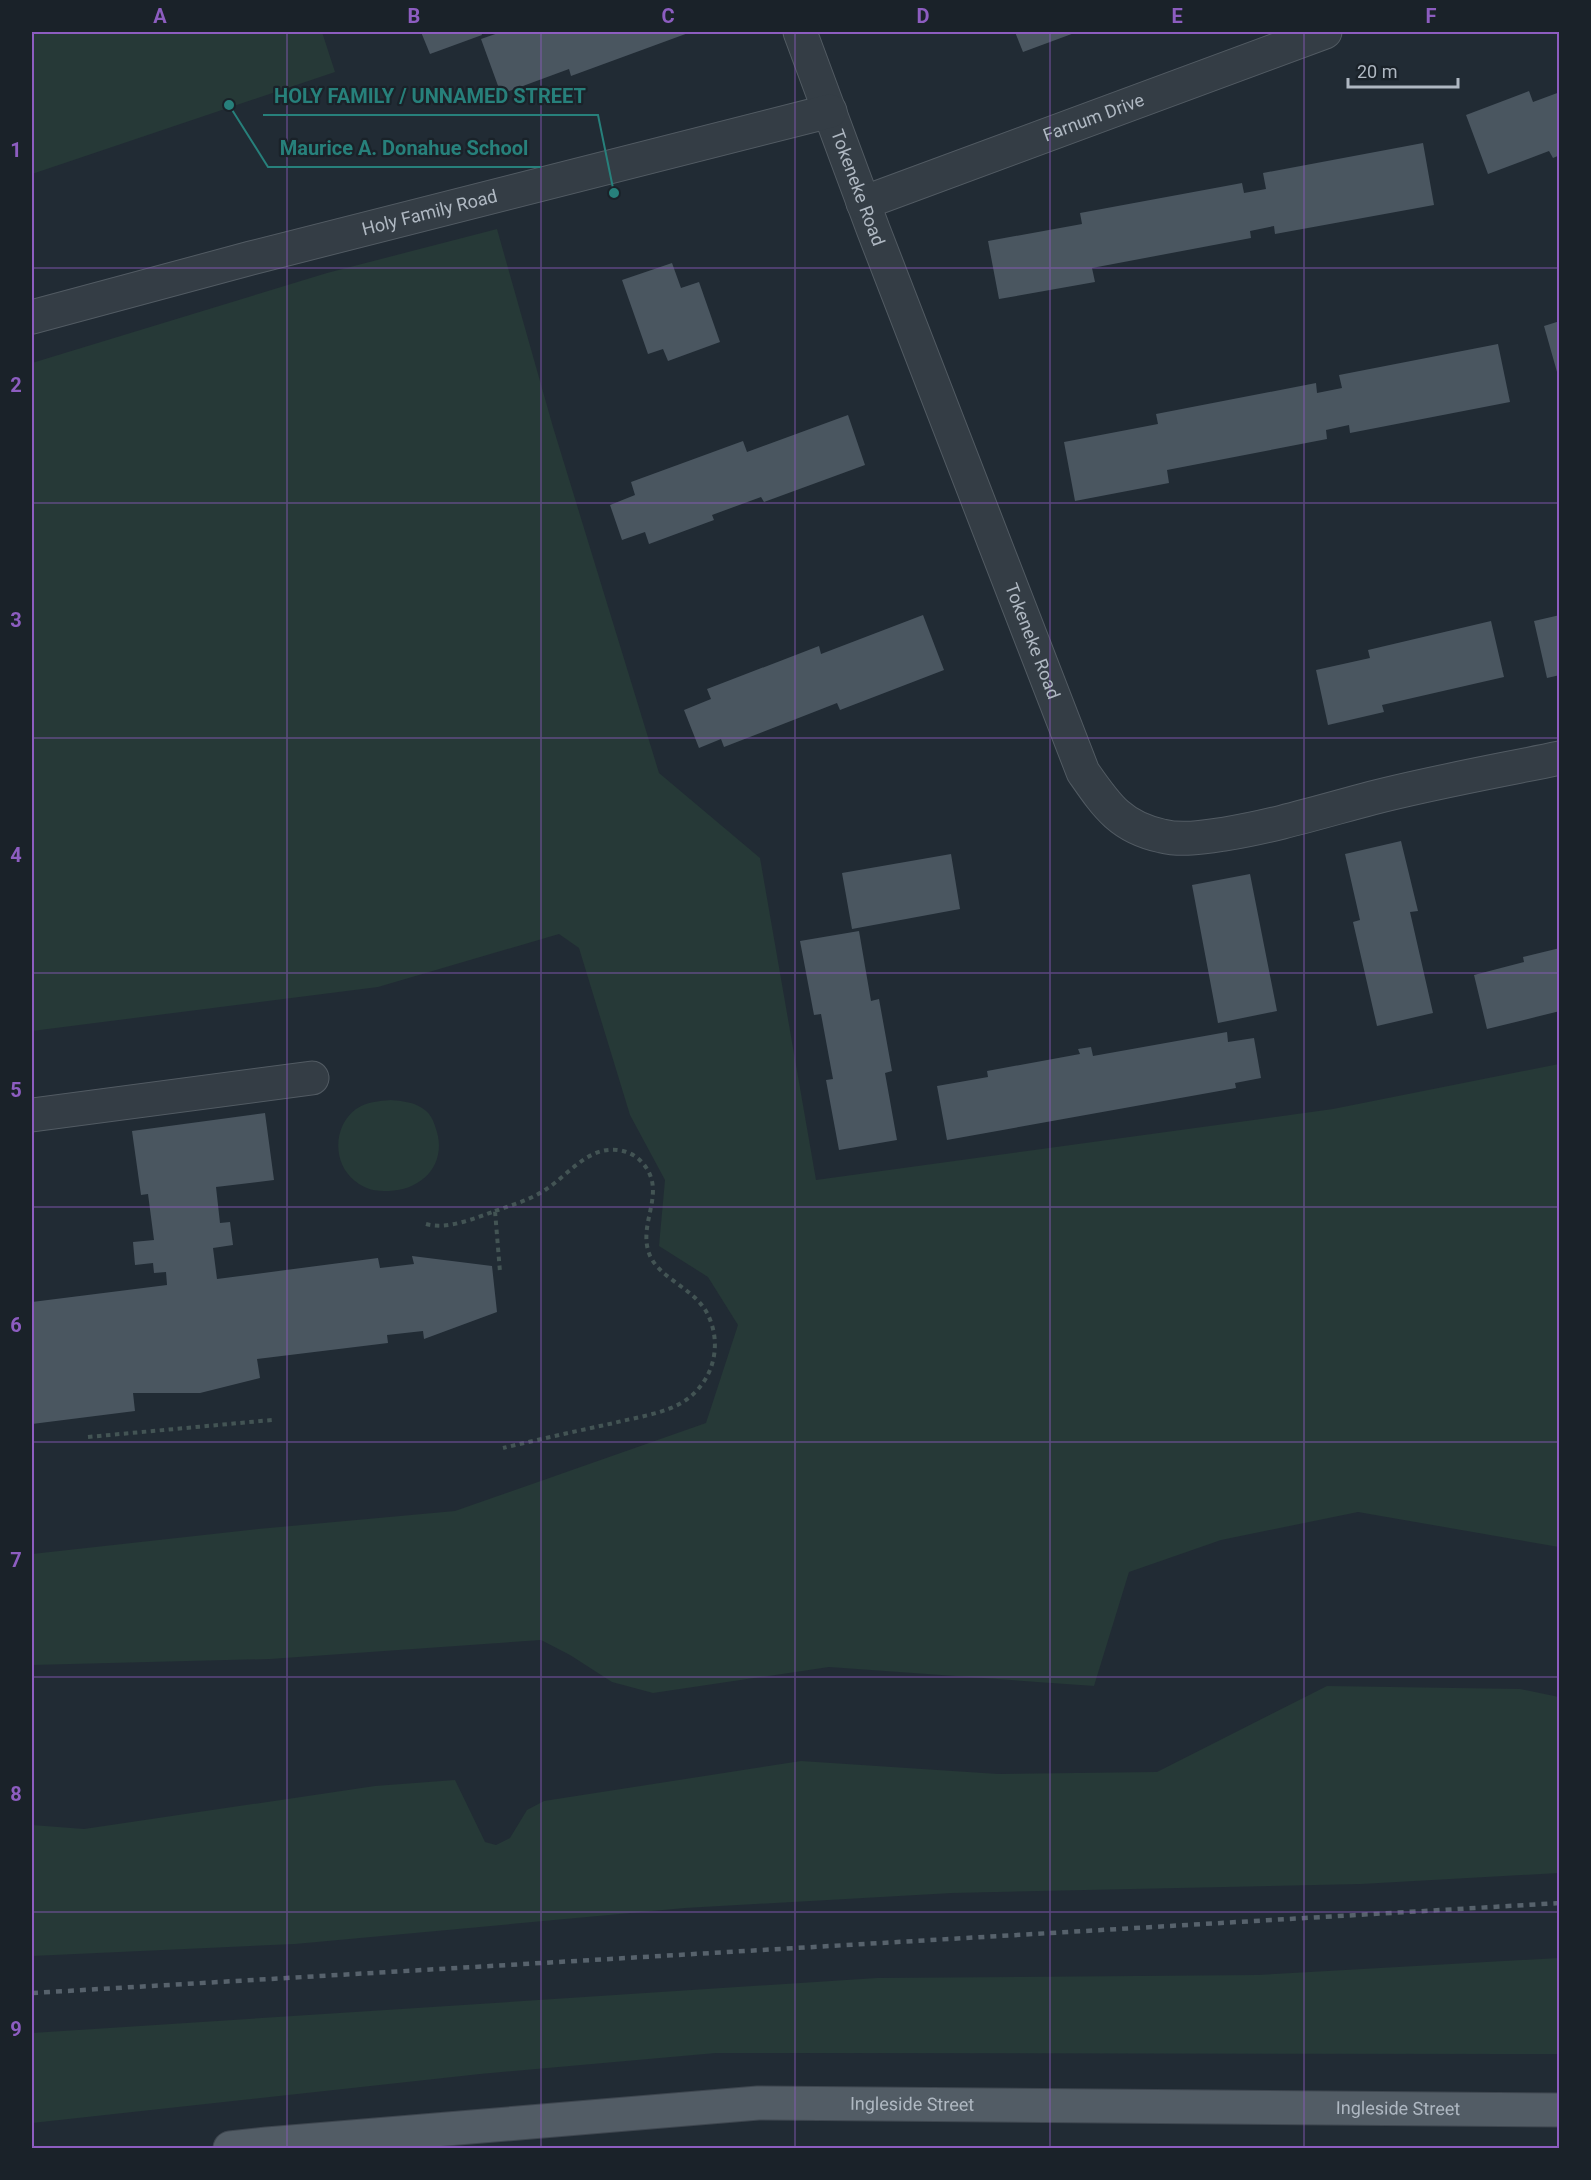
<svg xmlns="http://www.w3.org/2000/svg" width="1591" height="2180" viewBox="0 0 1591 2180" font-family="Roboto,sans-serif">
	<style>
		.green { fill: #263937 }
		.building { fill: #4a5660 }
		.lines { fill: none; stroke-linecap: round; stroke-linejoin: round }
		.minor-casing { stroke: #525b63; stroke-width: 35 }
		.major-casing { stroke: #3e464f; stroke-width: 35 }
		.path { stroke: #435454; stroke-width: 4; stroke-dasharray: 4.5 4.5; stroke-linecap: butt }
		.minor { stroke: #343d45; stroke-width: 33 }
		.major { stroke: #525c65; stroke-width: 33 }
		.rail { stroke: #57626c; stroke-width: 4.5; stroke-dasharray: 6 6; stroke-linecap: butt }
		.grid { fill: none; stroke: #8d5dc0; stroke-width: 1.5; stroke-opacity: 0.55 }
		.labels { text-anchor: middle; stroke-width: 4.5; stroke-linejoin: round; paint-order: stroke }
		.street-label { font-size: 18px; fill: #afb8c2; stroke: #1a2229 }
		.leader { fill: none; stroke: #27807b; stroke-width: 2 }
		.callout-dot { fill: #27807b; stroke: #1a2229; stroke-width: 2 }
		.callout-label { font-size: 20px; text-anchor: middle; font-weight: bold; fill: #27807b; stroke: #1a2229; stroke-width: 4.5; stroke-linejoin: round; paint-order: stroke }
		.neatline { fill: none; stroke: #8d5dc0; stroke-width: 2 }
		.grid-label { font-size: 20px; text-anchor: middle; font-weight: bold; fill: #8d5dc0 }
	</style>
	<rect width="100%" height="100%" fill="#212b34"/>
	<path class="green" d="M32,32H322L335,72L32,174Z
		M497,229L553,427L659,773L760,858L816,1180L1333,1109L1559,1064V1547L1358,1512L1221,1540L1129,1572L1094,1686L829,1667L653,1693L612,1682L570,1655L541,1640L270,1659L32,1665V1554L258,1529L455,1511L706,1423L738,1325L708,1277L659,1246L665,1180L630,1115L579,948L559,934L378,987L32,1031V363L327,273Z
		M391,1100C402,1101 413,1102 422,1108C429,1112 433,1119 435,1126C449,1162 424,1190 389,1191C375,1191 366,1190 355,1181C332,1163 333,1126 356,1109C366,1102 379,1101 391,1100Z
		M1327,1686L1520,1689L1559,1697V1873L1361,1884L952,1893L685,1908L295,1944L32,1956V1825L84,1829L375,1786L455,1780L485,1842L496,1845L510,1838L527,1810L544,1801L801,1761L998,1774L1157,1772Z
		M1559,1958V2054L716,2053L480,2074L32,2123V2033L877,1978L1258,1975Z"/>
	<path class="building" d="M421,32H481L482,35L430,54Z
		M501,32H691L571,76L569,69L501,94L481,39Z
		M1015,32H1077L1023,52Z
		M1529,91L1533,102L1560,92V155L1553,158L1549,151L1488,174L1466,115Z
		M1423,143L1434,205L1275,234L1274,226L1250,231L1251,238L1092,268L1095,282L999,299L988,241L1082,224L1080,213L1242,183L1244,193L1266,189L1263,173Z
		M672,263L681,288L699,282L720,342L668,361L663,349L648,354L622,280Z
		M1560,321V379H1559L1544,326Z
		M1498,344L1510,402L1350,433L1349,425L1326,430L1327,439L1167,470L1169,483L1075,501L1064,442L1158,424L1156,414L1316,383L1317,393L1342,388L1339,375Z
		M848,415L865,465L764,502L761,497L712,515L714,520L649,544L645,532L622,540L610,505L635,495L631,482L743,441L747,452Z
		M923,615L944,670L840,710L837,703L724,747L721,739L699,748L684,710L711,699L707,689L819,646L821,654Z
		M1560,615V675L1547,678L1534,621Z
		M1491,621L1504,677L1382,705L1384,712L1328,725L1316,670L1370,658L1368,650Z
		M1401,841L1418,911L1410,912L1433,1013L1377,1026L1353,922L1360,920L1345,854Z
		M951,854L960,909L852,929L842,873Z
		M1250,874L1277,1011L1218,1023L1192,885Z
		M859,931L871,1001L879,999L892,1071L885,1073L897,1140L839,1150L826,1080L833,1079L821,1014L814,1015L800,941Z
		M1560,948V1011L1487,1029L1474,975L1524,962L1523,957Z
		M1227,1032L1228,1042L1254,1038L1261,1078L1235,1083L1236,1088L947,1140L937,1086L988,1077L987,1071L1080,1054L1078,1049L1091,1047L1093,1056Z
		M265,1113L274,1180L216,1187L220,1223L230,1222L233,1245L213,1248L217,1279L378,1258L380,1268L414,1264L412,1256L492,1266L497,1312L424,1339L423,1331L387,1335L388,1343L257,1359L260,1378L200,1393H133L135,1411L32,1424V1302L167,1285L166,1272L154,1273L153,1263L135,1265L133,1242L154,1240L148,1194L141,1195L132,1131Z"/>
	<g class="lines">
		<g class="minor-casing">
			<g id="minor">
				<path id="s1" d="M800,32L873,229L1083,772C1106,805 1120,827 1162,836C1182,841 1205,837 1225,834C1275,826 1323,811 1372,798C1434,782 1497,771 1560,758"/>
				<path id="s2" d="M863,203L1325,32"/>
				<path id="s3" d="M32,317L251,258L830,111"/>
				<path d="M32,1115L312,1078"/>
			</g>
		</g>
		<g class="major-casing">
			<g id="major">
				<path id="s4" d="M230,2148L267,2144L758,2103L1560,2110"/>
			</g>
		</g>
		<path class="path" d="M495,1211C512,1205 530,1200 545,1190C570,1174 590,1143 623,1151C632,1153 640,1159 645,1166C665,1193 640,1221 648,1250C655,1278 695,1287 708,1315C723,1346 713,1383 683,1402C663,1414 637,1417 614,1423C577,1431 540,1439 503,1448
			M426,1224C447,1230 476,1218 495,1211L500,1272
			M88,1437L272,1420"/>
		<use href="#minor" class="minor"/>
		<use href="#major" class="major"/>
		<path class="rail" d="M32,1993L1560,1903"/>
	</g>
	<path class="grid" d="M287,32V2148M541,32V2148M795,32V2148M1050,32V2148M1304,32V2148M32,268H1560M32,503H1560M32,738H1560M32,973H1560M32,1207H1560M32,1442H1560M32,1677H1560M32,1912H1560"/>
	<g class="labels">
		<g class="street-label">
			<text dy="6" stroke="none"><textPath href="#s2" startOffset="246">Farnum Drive</textPath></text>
			<text dy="6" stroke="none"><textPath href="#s1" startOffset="166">Tokeneke Road</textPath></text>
			<text dy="6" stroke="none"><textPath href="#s3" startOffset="411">Holy Family Road</textPath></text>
			<text dy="6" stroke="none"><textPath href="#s1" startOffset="652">Tokeneke Road</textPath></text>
			<text dy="6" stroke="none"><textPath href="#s4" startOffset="684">Ingleside Street</textPath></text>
			<text dy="6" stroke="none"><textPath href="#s4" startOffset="1170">Ingleside Street</textPath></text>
		</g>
	</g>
	<path class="leader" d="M614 193L598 115H263M229 105L268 167H541"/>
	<g class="callout-dot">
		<circle cx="614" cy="193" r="6"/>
		<circle cx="229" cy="105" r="6"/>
	</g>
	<g class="callout-label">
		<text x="430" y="103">HOLY FAMILY / UNNAMED STREET</text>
		<text x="404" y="155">Maurice A. Donahue School</text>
	</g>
	<rect width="1591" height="2180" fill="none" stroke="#1a2229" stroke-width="66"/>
	<path d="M1348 78v9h110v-9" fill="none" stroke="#afb8c2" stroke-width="3"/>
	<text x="1357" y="78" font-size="18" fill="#afb8c2" stroke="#1a2229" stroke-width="4.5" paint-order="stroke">20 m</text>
	<rect x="33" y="33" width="1525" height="2114" class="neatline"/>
	<g class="grid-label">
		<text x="160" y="23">A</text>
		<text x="414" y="23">B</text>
		<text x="668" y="23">C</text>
		<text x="923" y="23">D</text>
		<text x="1177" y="23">E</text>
		<text x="1431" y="23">F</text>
		<text x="16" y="157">1</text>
		<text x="16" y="392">2</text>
		<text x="16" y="627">3</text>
		<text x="16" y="862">4</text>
		<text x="16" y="1097">5</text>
		<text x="16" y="1332">6</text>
		<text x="16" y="1567">7</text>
		<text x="16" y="1801">8</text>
		<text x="16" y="2036">9</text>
	</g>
</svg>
